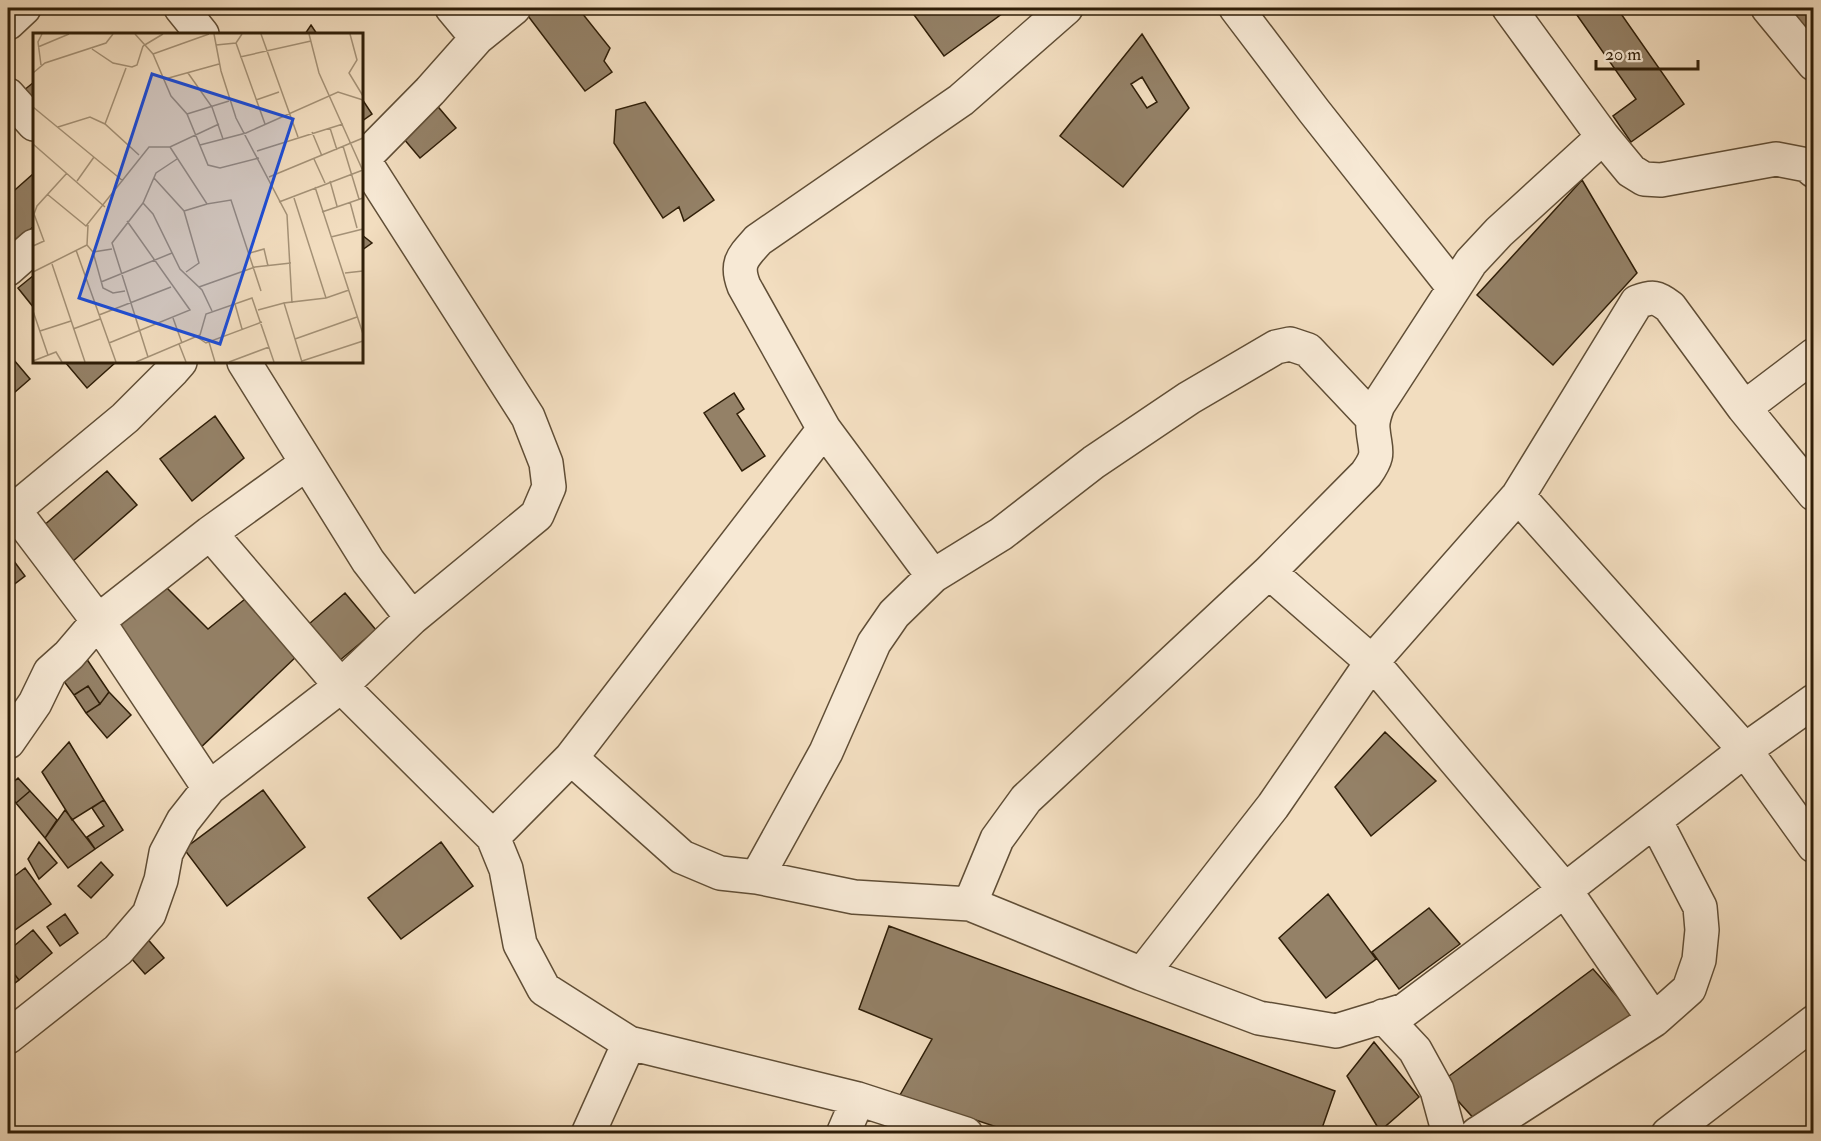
<svg xmlns="http://www.w3.org/2000/svg" width="1821" height="1141" viewBox="0 0 1821 1141" font-family="'IM FELL Double Pica',serif">
	<style>
		.building { fill: #948167; stroke: #2f1e08; stroke-width: 1.5; fill-rule: evenodd }
		.lines { fill: none; stroke-linecap: round; stroke-linejoin: round }
		.minor-casing { stroke: #604e36; stroke-width: 36 }
		.minor { stroke: #f7e9d5; stroke-width: 33 }
		.inset-road { fill: none; stroke: #a49176; stroke-width: 1.5 }
		.view { fill: #1d4ed8; fill-opacity: 0.15; stroke: #1d4ed8; stroke-width: 3 }
		.inset-edge { fill: none; stroke: #2f1e08; stroke-width: 3 }
	</style>
	<rect width="100%" height="100%" fill="#f2ddbf"/>
	<filter id="stains"><feTurbulence type="fractalNoise" baseFrequency=".00333" numOctaves="4"/><feColorMatrix values="0 0 0 0 .2 0 0 0 0 .09 0 0 0 0 .02 0 0 0 .5 -.17"/></filter>
	<radialGradient id="worn" r=".72"><stop offset=".6" stop-color="#630" stop-opacity="0"/><stop offset="1" stop-color="#630" stop-opacity=".3"/></radialGradient>
	<path class="building" d="M522,8H578L610,48L604,61L612,72L585,91Z
		M909,8H1010L944,56Z
		M1572,8H1617L1684,104L1631,142L1613,116L1636,99Z
		M1787,8H1814V44Z
		M311,25L317,34H305Z
		M1142,34L1189,108L1123,187L1060,136ZM1142,77L1157,102L1147,108L1131,84Z
		M34,82V116L18,95Z
		M362,99L372,114L362,121Z
		M434,102L456,128L420,158L398,132Z
		M645,102L714,200L684,221L679,207L663,218L614,143L616,110Z
		M33,174L34,176V226L8,250V196Z
		M1582,180L1637,273L1553,365L1477,295Z
		M362,235L372,243L362,250Z
		M34,275V308L18,288Z
		M8,353L30,379L8,398Z
		M65,362H116L87,388Z
		M734,393L744,409L737,414L765,456L742,471L704,413Z
		M215,416L244,458L192,501L160,459Z
		M107,471L137,505L72,562L42,527Z
		M8,553L25,576L8,589Z
		M161,582L208,629L250,595L299,654L198,750L109,630Z
		M345,593L376,630L333,666L302,630Z
		M86,658L109,692L100,704L88,686L74,695L60,676Z
		M88,686L100,704L86,713L74,695Z
		M109,692L131,715L107,738L86,713L100,704Z
		M1385,732L1436,781L1371,836L1335,787Z
		M69,742L104,800L72,820L42,772Z
		M18,778L30,791L16,803L8,794V787Z
		M263,790L305,847L227,906L184,849Z
		M30,791L57,820L45,838L16,803Z
		M104,800L123,830L95,849L87,837L104,826L92,808Z
		M65,810L95,849L68,868L45,838Z
		M39,842L57,863L39,879L28,859Z
		M441,842L473,886L401,939L368,898Z
		M101,862L113,875L91,898L78,886Z
		M25,868L51,904L8,935V896L12,893L8,887V881Z
		M1328,894L1376,959L1326,998L1279,938Z
		M1429,908L1460,944L1399,989L1372,952Z
		M65,914L78,933L60,946L47,927Z
		M889,926L1335,1091L1320,1134H1018L900,1095L932,1039L859,1009Z
		M33,930L52,953L19,980L8,966V951Z
		M144,935L164,958L145,974L125,951Z
		M8,966L19,980L8,988Z
		M1593,969L1636,1018L1477,1122L1441,1082Z
		M1374,1042L1419,1097L1380,1131L1347,1076Z"/>
	<g class="lines">
		<g class="minor-casing">
			<path id="minor" d="M181,8L202,34
				M452,8L477,38
				M1236,8L1314,111L1454,288
				M1509,8L1603,137L1631,171L1644,179L1661,180L1776,159L1807,165L1814,171
				M1768,8L1814,64
				M8,23L24,8
				M8,95L34,124
				M362,160L430,91L477,38L514,8
				M8,269L34,246
				M244,362L368,561L412,618
				M1744,408L1814,355
				M824,429L933,576
				M1518,496L1745,750L1814,846
				M14,510L98,621L209,788
				M8,515L125,418L173,370L180,362
				M210,533L341,686L493,837L506,869L520,944L544,989L629,1043L858,1099L966,1134
				M1269,572L1372,662L1565,890L1654,1020
				M8,742L35,703L50,672L69,655L98,621L210,533L307,463
				M571,758L682,857L720,873L757,877L854,897L970,904L1142,974L1259,1018L1336,1031L1405,1010L1565,890L1745,750L1814,701
				M493,837L571,758L824,429L744,286C735,263 743,257 758,240L961,100L1066,8
				M757,877L826,752L874,643L894,614L933,576L1001,534L1094,462L1189,398L1276,347L1290,344L1308,350L1373,419
				M970,904L997,839L1026,799L1269,572L1366,474C1381,453 1375,452 1373,429C1372,420 1375,413 1378,405L1471,262L1499,232L1603,137
				M1142,974L1273,806L1372,662L1518,496L1637,302C1653,296 1657,297 1670,307L1744,408L1814,494
				M1383,1016L1415,1050L1437,1090L1449,1134
				M8,1037L118,950L149,914L161,880L166,853L183,821L209,788L341,686L412,618L537,515L549,487L546,463L528,417L363,159
				M588,1134L629,1043
				M843,1134L858,1099
				M1477,1134L1654,1020L1689,989L1699,960L1702,930L1700,907L1655,820
				M1668,1134L1814,1022"/>
		</g>
		<use href="#minor" class="minor"/>
	</g>
	<g transform="translate(33 33)">
		<rect width="330" height="330" fill="#f2ddbf"/>
		<path class="inset-road" d="M102,1L120,21L138,63L154,81L175,132L187,135L226,125M181,1L188,38L203,85L254,182L259,270M228,1L265,104M276,1L286,40L330,138M317,1L324,27L316,40L330,63M203,10L232,91M183,12L203,10L209,1M110,13L130,1M5,14L36,1M59,16L80,30L99,34L104,32L110,13M120,21L176,1M207,24L278,8M8,32L5,9L9,1M0,40L12,30L73,10L80,1M155,40L179,74L190,106M132,46L186,31M223,67L246,59M0,74L90,148M154,81L196,68M72,91L93,35M25,94L57,84L72,91L106,122M297,95L304,117M279,99L289,123M0,111L72,174M167,112L213,100L305,59L330,67M310,113L326,166M137,114L174,171L198,167L228,258M224,118L310,91M281,126L292,150M236,144L330,105M121,145L151,178L166,230L153,239M44,148L61,124M297,148L304,173M282,154L330,301M14,161L53,193L116,114H137L186,91M261,165L293,265M246,169L330,137M317,169L324,195M110,170L120,181L147,236L169,257L179,278M151,178L174,171M289,179L330,165M298,204L330,196M54,212L60,219L70,255L80,260L92,258M0,213L11,208L1,181L4,173L34,140M43,217L83,329M60,219L79,216M217,220L231,216L235,233M19,231L52,329M0,239L54,212L55,192M312,240L330,238M68,249L139,220M166,254L222,234L258,230M202,271L209,296M225,277L251,270M0,278L15,322M66,282L138,254M140,285L149,310M40,296L67,286M7,298L38,288M164,304L173,310L229,289M262,306L324,284M176,309L182,329M76,310L157,277L94,188M146,311L153,329M115,324L79,210L110,170L123,140L144,126M0,328L23,319L29,329M269,328L330,308M103,329L167,302L173,281L219,265L241,329M196,329L236,314M269,329L251,270L293,265L316,257"/>
		<path class="view" d="M119,41L260,86L187,311L46,265Z"/>
		<rect width="330" height="330" class="inset-edge"/>
	</g>
	<rect width="1821" height="1141" fill="none" stroke="#f2ddbf" stroke-width="30"/>
	<rect x="9" y="9" width="1803" height="1123" fill="none" stroke="#2f1e08" stroke-width="3"/>
	<rect x="15" y="15" width="1791" height="1111" fill="none" stroke="#2f1e08" stroke-width="1.5"/>
	<path d="M1596 60v9h102v-9" fill="none" stroke="#2f1e08" stroke-width="3"/>
	<text x="1605" y="60" font-size="18" fill="#2f1e08" stroke="#f7e9d5" stroke-width="4.5" paint-order="stroke">20 m</text>
	<rect width="100%" height="100%" filter="url(#stains)"/>
	<rect width="100%" height="100%" fill="url(#worn)"/>
</svg>
